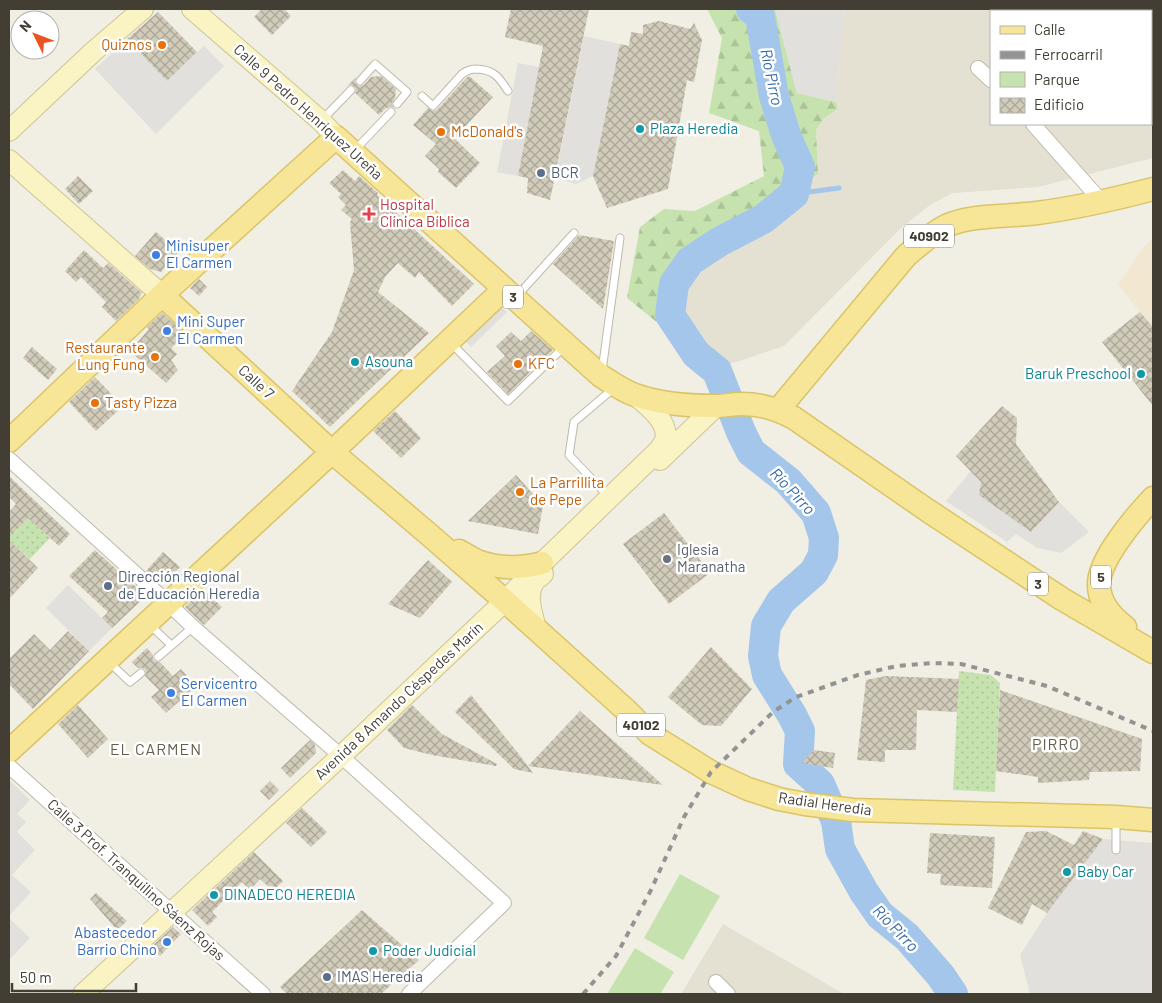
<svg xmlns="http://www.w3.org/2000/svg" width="1162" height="1003" viewBox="0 0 1162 1003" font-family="Barlow,sans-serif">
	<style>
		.residential { fill: #e4e0d2; fill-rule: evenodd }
		.commercial { fill: #f2e7d0 }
		.green { fill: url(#green-dots) }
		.forest { fill: url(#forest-firs) }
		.pitch { fill: #c6e3af }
		.parking { fill: #e1e0dc }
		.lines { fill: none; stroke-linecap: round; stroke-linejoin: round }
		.stream { stroke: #a3c6ea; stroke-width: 5 }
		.river { stroke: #a3c6ea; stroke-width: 30 }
		.building { fill: url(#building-cross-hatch) }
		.lane-casing { stroke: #beb9aa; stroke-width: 9 }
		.street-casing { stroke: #beb9aa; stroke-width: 16 }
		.secondary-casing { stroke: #cec596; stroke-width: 22 }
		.primary-casing { stroke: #dac468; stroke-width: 25 }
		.lane { stroke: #fff; stroke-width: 7 }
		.street { stroke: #fff; stroke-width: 14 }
		.secondary { stroke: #faf3c4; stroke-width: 20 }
		.primary { stroke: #f7e697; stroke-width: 22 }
		.rail { stroke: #939393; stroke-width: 4; stroke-dasharray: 6 6; stroke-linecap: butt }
		.food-dot { fill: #e8710a; stroke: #fff; stroke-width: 2 }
		.culture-dot { fill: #0f9aa8; stroke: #fff; stroke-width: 2 }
		.service-dot { fill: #5c6f8a; stroke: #fff; stroke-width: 2 }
		.health-dot { fill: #e0444e; stroke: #fff; stroke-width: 2 }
		.shop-dot { fill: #3f7fe0; stroke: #fff; stroke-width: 2 }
		.worship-dot { fill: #6b7280; stroke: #fff; stroke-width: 2 }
		.labels { text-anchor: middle; stroke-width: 5; stroke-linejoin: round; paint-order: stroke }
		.shield { fill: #fff; stroke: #7b7871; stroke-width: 1 }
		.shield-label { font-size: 14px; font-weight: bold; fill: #423e34 }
		.food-label { font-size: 15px; fill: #c56008; stroke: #fff; text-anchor: start }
		.street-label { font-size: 15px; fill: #423e34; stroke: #fff }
		.culture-label { font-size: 15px; fill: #0d838f; stroke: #fff; text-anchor: start }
		.service-label { font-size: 15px; fill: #4e5e75; stroke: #fff; text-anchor: start }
		.health-label { font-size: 15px; fill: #be3a42; stroke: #fff; text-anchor: start }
		.shop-label { font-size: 15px; fill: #366cbe; stroke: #fff; text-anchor: start }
		.worship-label { font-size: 15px; fill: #5b616d; stroke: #fff; text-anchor: start }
		.water-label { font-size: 16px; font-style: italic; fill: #366ba6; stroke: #fff }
		.neighbourhood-label { font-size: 16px; letter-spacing: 1px; fill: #645d4c; stroke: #fff }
	</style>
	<defs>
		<pattern id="green-dots" width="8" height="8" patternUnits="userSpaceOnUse" patternTransform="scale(1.25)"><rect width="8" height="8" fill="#c6e3af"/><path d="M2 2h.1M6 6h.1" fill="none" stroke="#abc497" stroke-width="1.8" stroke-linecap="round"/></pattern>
		<pattern id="forest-firs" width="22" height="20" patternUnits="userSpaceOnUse" patternTransform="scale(1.25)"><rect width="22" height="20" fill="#c6e3af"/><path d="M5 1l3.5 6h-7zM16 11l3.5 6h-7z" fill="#abc497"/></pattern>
		<pattern id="building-cross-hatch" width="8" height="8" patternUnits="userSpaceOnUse" patternTransform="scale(1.25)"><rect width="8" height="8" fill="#d1cbba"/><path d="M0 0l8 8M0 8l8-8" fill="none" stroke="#aba698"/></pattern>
	</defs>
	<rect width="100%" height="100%" fill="#f1eee4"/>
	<path class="residential" d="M845,9H1153V158L1038,187L953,193L930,205L901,228L784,346L724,366L701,354L677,315L681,284L695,264L721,247L763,226L796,199L818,174L816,130L824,118L838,109L836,102ZM991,11H1151V124H991Z
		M723,924L844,994H681Z"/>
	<path class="commercial" d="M1153,239V327L1118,285L1144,246Z"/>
	<path class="green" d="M28,518L50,538L30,559L9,540V527L15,532Z
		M959,671L991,675L1000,683L995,792L953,790Z"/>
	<path class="forest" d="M707,9H775L797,93L836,102L838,109L824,118L816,130L818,174L763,219L719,242L690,261L674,284L670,315L696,354L627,298L640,227L664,209L695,211L764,176L759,131L709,113L722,38Z"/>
	<path class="pitch" d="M680,874L720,896L683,960L644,938Z
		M635,948L674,972L660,994H607Z"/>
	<path class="parking" d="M775,9H845L836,102L797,93Z
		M584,36L620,44L593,176L576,184L555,178Z
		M127,39L167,81L204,46L224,66L156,134L95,69Z
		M518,63L539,67L518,176L497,172Z
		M497,304L507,312L471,347L462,338Z
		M971,471L981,482L979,495L1031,532L1059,502L1089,532L1061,553L1037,548L1016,534L1007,542L946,501Z
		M68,585L112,628L89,651L46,608Z
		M9,780L30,800L17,814L26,822L17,832L35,850L12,875L31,892L10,915L9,914V819L11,816L9,813Z
		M1103,839L1153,843V994H1030L1020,955L1047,913Z
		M9,918L30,938L9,960Z"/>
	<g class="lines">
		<path class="stream" d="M794,194L839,188"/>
		<path class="river" d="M751,9L760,16L774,96L786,135L800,167L794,194L763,219L719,242L690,261L674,284L670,315L696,354L717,371L741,432L751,452L788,481L816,513L824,538L823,555L814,572L781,601L766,626L763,656L767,675L792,715L800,731L798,764L820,784L836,821L840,849L864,892L880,915L907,937L941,976L953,994"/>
	</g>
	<path class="building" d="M262,9H284L291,16L272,35L254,17Z
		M511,9H589L550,200L527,193L528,178L518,176L543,46L505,37Z
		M158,12L197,52L167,81L127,39Z
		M659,21L690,29L694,23L702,40L694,82L687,80L668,189L607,208L593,176L620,44L629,46L631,32L643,34V25Z
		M381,76L396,89L395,98L392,103L393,107H390L387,108H386L379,115L355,93L356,89L354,86L350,85L347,86L356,77L355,83L359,86L364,85L371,77Z
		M469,76L493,97L454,138L480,163L456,188L438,172L439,169L425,156L436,144L413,125L428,108L432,111L437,110L466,78Z
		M343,170L355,181L359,176L378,193L377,195L474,284L452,306L419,272L415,278L398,263L385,277L378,292L429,333L330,427L292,391L332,332L354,270L350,222L352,219L341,210L346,205L338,197L341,194L329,183Z
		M78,176L93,191L79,204L65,189Z
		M156,232L179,252L161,272L150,269L135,256Z
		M579,235L614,241L603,309L553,264Z
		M84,250L103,268L108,263L142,293L138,300L116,321L102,307L106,302L81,277L76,282L65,271Z
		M199,279L207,287L199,296L190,288Z
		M1140,312L1153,327V406L1102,342Z
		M162,313L182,331V337L171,348L177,354L171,360L178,370L166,383L130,351L149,329L147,327Z
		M531,331L553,350L508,394L487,372L505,356L496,346L511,332L521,341Z
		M32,347L57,369L48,380L23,358Z
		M95,377L123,406L96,431L69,402Z
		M1002,406L1017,418L1016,444L1059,502L1031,532L979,495L981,482L956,456Z
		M395,411L421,438L401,458L373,431Z
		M516,475L543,505L538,534L468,521Z
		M9,476L70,534L59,546L28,518L9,538V512L16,504L9,497Z
		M664,513L710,573L669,604L623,544Z
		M9,540L38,568L9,599Z
		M95,550L146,596L112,628L102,618L108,612L69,576Z
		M163,552L180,567L169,578L154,579L146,571Z
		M428,560L452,582L420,618L388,604Z
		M203,589L222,607L204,625L185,607Z
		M68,631L89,651L33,709L9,684V659L34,634L50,650Z
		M711,647L752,689L721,726L702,725L668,697Z
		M147,648L153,655V658L154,661L160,662L173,676L181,669L196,686L166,713L151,697L159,690L145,676L146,673L145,669L142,668H138L132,662Z
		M886,676L959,679L957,712L917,710L916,750H885V762L857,760L866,680Z
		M1000,690L1142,739L1140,771L1090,772L1089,780L1038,783V777L996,771Z
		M471,695L518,753L533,773L514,769L455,712Z
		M78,705L108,739L88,758L58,724Z
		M412,705L442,734L497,764L496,766L432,755L404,748L387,730Z
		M580,711L663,785L528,766Z
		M310,740L315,745L316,753L290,778L281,768Z
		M814,750L835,753L833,768L802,763Z
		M270,781L279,790L269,800L260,791Z
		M302,808L327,832L311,847L286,823Z
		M1046,831L1074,845L1083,831L1103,839L1047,913L1032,904L1022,925L988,908L1026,832Z
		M930,833L995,837L992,888L940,885L941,874L927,873Z
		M254,852L283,881L273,891L260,879L250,890L242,882L212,912L217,917L208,926L192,910Z
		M96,893L127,921L117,930L90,899Z
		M362,910L419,960L381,994H287L280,987Z
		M173,927L181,934L160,956L151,947Z"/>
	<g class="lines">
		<g class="lane-casing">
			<path id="lane" d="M360,81L375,64L407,92L397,104
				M422,96L433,106L462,74C467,70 471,69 477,69C494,70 499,77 508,91
				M322,120L351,90
				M355,150L391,112
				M517,296L574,233
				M451,343L508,401L564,347
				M602,371L620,238
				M608,496L569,455L574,422L614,388
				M150,625L171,645
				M158,657L193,627
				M109,662L130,682L141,673
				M1116,850V820"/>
		</g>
		<g class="street-casing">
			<path id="street" d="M1104,11L1106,9
				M1151,48L1153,51
				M978,68L991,80
				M1033,124L1102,202
				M9,459L168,603L193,627L341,756L504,903L409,994
				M9,766L263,994
				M716,982L728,994"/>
		</g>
		<g class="secondary-casing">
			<path id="secondary" d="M192,9L321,121L336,137
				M9,131L94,51L143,9
				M9,160L162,295
				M660,460L716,406
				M536,629C533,615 525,596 534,582C536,579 540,577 543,574
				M83,994L341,756L505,601L542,563L659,450C661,447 664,443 665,440C670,422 647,405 635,395"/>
		</g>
		<g class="primary-casing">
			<path id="primary" d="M162,295L332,452L432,537L505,601L627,711L650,734L711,772L748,789L779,799L805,804L853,810L1116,817L1153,820
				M778,410L906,256C919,245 931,234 946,226C972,214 1008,217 1037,213C1076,208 1115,199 1153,189
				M9,441L162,295L336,137L601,376C612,383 623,391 635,395C660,404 689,406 715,406C724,406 733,404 742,404C762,404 777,409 794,418L927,510L1062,599L1153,652
				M459,551C465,554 471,558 477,561C499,569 520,569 542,563
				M1125,627C1110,616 1098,602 1099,582C1101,557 1136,516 1153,498
				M9,751L332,452L504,289"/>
		</g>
		<use href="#lane" class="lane"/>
		<use href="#street" class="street"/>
		<use href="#secondary" class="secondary"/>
		<use href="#primary" class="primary"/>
		<path class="rail" d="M583,994L616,956L651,890L684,817L711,772L773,712L796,697L858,675L897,666L932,663L961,664L1047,686L1153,731"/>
	</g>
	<g class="food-dot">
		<circle cx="162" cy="45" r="5"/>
		<circle cx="441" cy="132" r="5"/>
		<circle cx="155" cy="357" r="5"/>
		<circle cx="518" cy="364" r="5"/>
		<circle cx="95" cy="403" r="5"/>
		<circle cx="520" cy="492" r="5"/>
	</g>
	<g class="culture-dot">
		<circle cx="640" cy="129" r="5"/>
		<circle cx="355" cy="362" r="5"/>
		<circle cx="1141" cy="374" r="5"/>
		<circle cx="1067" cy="872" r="5"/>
		<circle cx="214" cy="895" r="5"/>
		<circle cx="373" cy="951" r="5"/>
	</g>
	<g class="service-dot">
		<circle cx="541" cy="173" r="5"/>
		<circle cx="108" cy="586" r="5"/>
		<circle cx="327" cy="977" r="5"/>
	</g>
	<path class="health-dot" d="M366.5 206.5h5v5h5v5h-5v5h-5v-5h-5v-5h5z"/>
	<g class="shop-dot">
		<circle cx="156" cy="255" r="5"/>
		<circle cx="167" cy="331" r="5"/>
		<circle cx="171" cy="693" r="5"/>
		<circle cx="167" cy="942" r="5"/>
	</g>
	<circle class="worship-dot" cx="667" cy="559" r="5"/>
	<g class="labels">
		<g class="shield">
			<rect x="904" y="224.5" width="50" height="23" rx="4"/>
			<rect x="503" y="285.5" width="20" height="23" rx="4"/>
			<rect x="1091" y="565.5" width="20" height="23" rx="4"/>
			<rect x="1028" y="572.5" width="20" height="23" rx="4"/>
			<rect x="617" y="713.5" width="48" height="23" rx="4"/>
		</g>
		<g class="shield-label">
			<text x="929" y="241">40902</text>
			<text x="513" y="302">3</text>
			<text x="1101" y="582">5</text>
			<text x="1038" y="589">3</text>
			<text x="641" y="730">40102</text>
		</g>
		<g class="food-label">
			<text x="152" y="50" text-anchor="end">Quiznos</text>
			<text x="451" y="137">McDonald's</text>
			<text x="145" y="353" text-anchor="end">Restaurante<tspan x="145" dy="17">Lung Fung</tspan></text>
			<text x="528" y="369">KFC</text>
			<text x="105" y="408">Tasty Pizza</text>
			<text x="530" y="488">La Parrillita<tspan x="530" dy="17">de Pepe</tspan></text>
		</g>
		<g class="street-label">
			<text transform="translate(308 112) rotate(42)" y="5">Calle 9 Pedro Henríquez Ureña</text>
			<text transform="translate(256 382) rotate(43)" y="5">Calle 7</text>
			<text transform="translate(399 701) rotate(-43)" y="5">Avenida 8 Amando Céspedes Marín</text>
			<text transform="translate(825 804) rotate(8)" y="5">Radial Heredia</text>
			<text transform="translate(136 880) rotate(42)" y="5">Calle 3 Prof. Tranquilino Sáenz Rojas</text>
		</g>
		<g class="culture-label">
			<text x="650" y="134">Plaza Heredia</text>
			<text x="365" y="367">Asouna</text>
			<text x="1131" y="379" text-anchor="end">Baruk Preschool</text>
			<text x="1077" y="877">Baby Car</text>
			<text x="224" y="900">DINADECO HEREDIA</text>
			<text x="383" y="956">Poder Judicial</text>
		</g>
		<g class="service-label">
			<text x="551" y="178">BCR</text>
			<text x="118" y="582">Dirección Regional<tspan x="118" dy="17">de Educación Heredia</tspan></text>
			<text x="337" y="982">IMAS Heredia</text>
		</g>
		<g class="health-label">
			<text x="380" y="210">Hospital<tspan x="380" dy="17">Clínica Bíblica</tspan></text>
		</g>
		<g class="shop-label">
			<text x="166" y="251">Minisuper<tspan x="166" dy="17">El Carmen</tspan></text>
			<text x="177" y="327">Mini Super<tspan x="177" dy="17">El Carmen</tspan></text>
			<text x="181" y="689">Servicentro<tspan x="181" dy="17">El Carmen</tspan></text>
			<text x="157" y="938" text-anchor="end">Abastecedor<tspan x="157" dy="17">Barrio Chino</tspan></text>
		</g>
		<g class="worship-label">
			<text x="677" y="555">Iglesia<tspan x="677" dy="17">Maranatha</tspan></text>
		</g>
		<g class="water-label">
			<text transform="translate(772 77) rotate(78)" y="6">Río Pirro</text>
			<text transform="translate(793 491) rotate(47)" y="6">Río Pirro</text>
			<text transform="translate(896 928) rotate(46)" y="6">Río Pirro</text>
		</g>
		<g class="neighbourhood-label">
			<text x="1056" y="750">PIRRO</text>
			<text x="156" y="755">EL CARMEN</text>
		</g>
	</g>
	<rect width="1162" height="1003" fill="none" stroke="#423e34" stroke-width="20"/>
	<rect x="990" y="10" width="162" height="115" fill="#ffffff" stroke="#b3b2ae"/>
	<rect x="1000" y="26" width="25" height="8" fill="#f7e697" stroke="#b3b2ae"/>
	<text x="1034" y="35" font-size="15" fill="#423e34">Calle</text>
	<rect x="1000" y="51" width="25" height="8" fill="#939393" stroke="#b3b2ae"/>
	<text x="1034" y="60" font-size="15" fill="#423e34">Ferrocarril</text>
	<rect x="1000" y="72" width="25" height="15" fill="#c6e3af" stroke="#b3b2ae"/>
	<text x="1034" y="85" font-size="15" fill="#423e34">Parque</text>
	<rect x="1000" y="98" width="25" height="15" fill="url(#building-cross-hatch)" stroke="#b3b2ae"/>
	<text x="1034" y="110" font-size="15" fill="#423e34">Edificio</text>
	<g transform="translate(35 35) rotate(312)"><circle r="24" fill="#ffffff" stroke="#b3b2ae"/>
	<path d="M0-4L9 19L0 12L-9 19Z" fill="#eb5421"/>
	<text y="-8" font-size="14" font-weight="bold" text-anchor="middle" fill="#423e34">N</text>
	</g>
	<path d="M12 983v8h124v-8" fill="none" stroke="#423e34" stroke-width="2.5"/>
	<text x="20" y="983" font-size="15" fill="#423e34" stroke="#ffffff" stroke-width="4" paint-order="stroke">50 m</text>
</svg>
